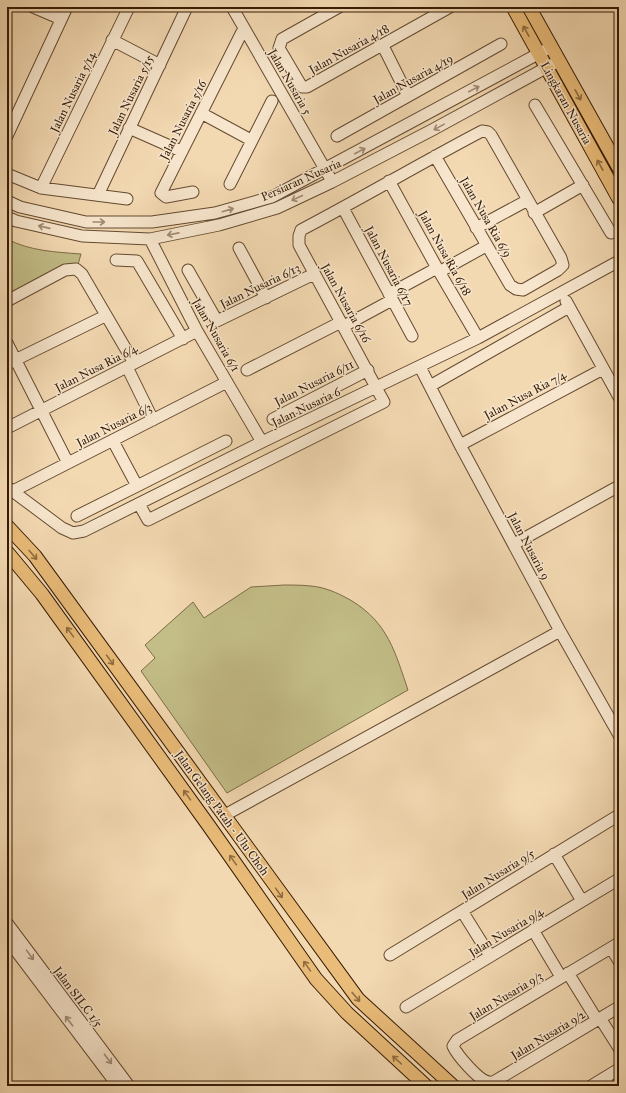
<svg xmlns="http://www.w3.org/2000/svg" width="626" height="1093" viewBox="0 0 626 1093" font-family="'IM FELL Great Primer',serif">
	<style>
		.green { fill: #c3bd87; stroke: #7c6c46 }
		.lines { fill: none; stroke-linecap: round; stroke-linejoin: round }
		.minor-casing { stroke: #644a30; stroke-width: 13 }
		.major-casing { stroke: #351b05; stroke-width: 15 }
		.minor { stroke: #f7e6cd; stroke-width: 11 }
		.major { stroke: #eabc79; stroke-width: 13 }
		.oneway { stroke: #906c3f }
		.oneway2 { stroke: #a08b73 }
		.labels { text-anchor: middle; stroke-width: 3; stroke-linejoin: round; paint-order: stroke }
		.street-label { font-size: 12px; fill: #351b05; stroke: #f7e6cd }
	</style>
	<rect width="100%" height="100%" fill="#f3d9b2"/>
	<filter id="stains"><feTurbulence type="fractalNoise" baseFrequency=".005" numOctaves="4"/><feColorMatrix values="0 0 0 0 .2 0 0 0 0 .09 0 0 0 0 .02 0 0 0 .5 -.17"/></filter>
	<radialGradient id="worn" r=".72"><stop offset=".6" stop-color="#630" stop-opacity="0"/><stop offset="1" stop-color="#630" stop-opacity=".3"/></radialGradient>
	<path class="green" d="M7,239C30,251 55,252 81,254L77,268L7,298Z
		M284,585C295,585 307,585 318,587C329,589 342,595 352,601C388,623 395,652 408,690L227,793L141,671L155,658L145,645L193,602L204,618L251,587Z"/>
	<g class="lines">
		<g class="minor-casing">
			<path id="minor" d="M33,7L61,19
				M232,7L329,176
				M339,7L282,39L279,48L302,87H307L450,7
				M112,40L160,65
				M383,46L408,96
				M535,105L611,233
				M201,113L251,140
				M129,128L181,151
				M7,136L67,7
				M337,136L501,44
				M7,174L41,188L127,199
				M389,181L437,268L478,338
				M230,184L272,101
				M41,188L129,7
				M193,192L166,197L161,193L244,28
				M98,195L187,7
				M7,201L20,207L86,222H152L215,213L272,197L551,47
				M343,208L412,336
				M534,213L583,185
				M7,217L16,221L82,236L150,239L219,225L277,208L332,182L432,130L553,64
				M476,228L528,200
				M150,239L197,331L262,442
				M239,248L266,298
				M116,260L137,261L183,339
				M188,270L217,321L314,274
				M439,272L486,246
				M389,294L437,268
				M7,301L65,270L76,269L82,274L134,363
				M566,301L619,397
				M344,326L392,300
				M7,343L68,463
				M7,364L105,316
				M127,367L153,420
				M420,367L460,445L560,631L619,735
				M247,370L341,322
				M430,386L569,307
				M273,419L368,370
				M7,428L197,331
				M460,445L603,369
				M137,486L226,441
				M7,487L62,528L73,533L84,531L262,442L478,338L619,261
				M13,491L227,382
				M139,504L148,520L384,402L299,245V236L301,230C362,198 421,163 482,131L488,132L491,135L561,258L563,265L558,270L523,290L516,289L510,285L435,156
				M77,516L137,486L113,441
				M514,544L619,486
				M225,815L560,631
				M554,854L582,901
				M462,911L490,956
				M7,923L129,1086
				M533,930L561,977
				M7,939L118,1086
				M619,943L457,1040L453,1046C457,1055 479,1081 489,1082C491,1083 493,1082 495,1081L619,1007
				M611,948L619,961
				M390,955L619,815
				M568,973L597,1020
				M406,1007L619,879
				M600,1018L619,1048
				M591,1086L619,1069
				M608,1086H616"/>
		</g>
		<g class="major-casing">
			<path id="major" d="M513,7L619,199
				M529,7L619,168
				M7,526L35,556L358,999L453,1086
				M7,552L42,594L209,826L316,979L347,1013L426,1086"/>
		</g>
		<use href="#minor" class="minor"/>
		<use href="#major" class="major"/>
	</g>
	<defs><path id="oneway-shaft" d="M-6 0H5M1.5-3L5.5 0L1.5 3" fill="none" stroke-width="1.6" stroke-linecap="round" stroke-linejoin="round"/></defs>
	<g class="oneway">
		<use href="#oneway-shaft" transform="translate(526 31) rotate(-119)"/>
		<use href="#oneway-shaft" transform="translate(578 95) rotate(61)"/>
		<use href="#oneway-shaft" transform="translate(600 165) rotate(-119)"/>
		<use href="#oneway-shaft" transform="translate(33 555) rotate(50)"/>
		<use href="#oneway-shaft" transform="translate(70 632) rotate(-126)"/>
		<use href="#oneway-shaft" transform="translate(110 660) rotate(54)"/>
		<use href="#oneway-shaft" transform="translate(187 795) rotate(-126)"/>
		<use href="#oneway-shaft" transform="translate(233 860) rotate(-125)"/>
		<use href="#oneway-shaft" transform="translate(279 893) rotate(55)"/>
		<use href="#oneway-shaft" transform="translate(307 966) rotate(-125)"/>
		<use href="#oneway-shaft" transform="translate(356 997) rotate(50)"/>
		<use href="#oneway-shaft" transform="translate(397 1060) rotate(-138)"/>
	</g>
	<g class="oneway2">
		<use href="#oneway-shaft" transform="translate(474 89) rotate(-28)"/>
		<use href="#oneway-shaft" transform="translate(439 127) rotate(151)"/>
		<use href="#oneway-shaft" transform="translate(360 151) rotate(-28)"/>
		<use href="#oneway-shaft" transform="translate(297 198) rotate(155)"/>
		<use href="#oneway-shaft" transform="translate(228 210) rotate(-16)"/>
		<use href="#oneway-shaft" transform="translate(99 222)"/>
		<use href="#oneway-shaft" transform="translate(44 227) rotate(-167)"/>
		<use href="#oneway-shaft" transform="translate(173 234) rotate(169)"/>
		<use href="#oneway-shaft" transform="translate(30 955) rotate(54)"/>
		<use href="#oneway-shaft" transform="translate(69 1021) rotate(-127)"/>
		<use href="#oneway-shaft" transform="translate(108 1059) rotate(53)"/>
	</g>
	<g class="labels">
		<g class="street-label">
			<text transform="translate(349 49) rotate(-29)" y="4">Jalan Nusaria 4/18</text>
			<text transform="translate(413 79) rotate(-29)" y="4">Jalan Nusaria 4/19</text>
			<text transform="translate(290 82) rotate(60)" y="4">Jalan Nusaria 5</text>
			<text transform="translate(73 92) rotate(-64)" y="4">Jalan Nusaria 5/14</text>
			<text transform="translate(131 95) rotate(-64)" y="4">Jalan Nusaria 5/15</text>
			<text transform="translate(566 103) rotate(61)" y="4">Lingkaran Nusaria</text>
			<text transform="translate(183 120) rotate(-63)" y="4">Jalan Nusaria 5/16</text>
			<text transform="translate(301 180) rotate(-24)" y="4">Persiaran Nusaria</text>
			<text transform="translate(486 217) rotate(60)" y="4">Jalan Nusa Ria 6/9</text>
			<text transform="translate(445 253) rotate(61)" y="4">Jalan Nusa Ria 6/18</text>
			<text transform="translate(389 266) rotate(62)" y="4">Jalan Nusaria 6/17</text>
			<text transform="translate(260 286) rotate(-26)" y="4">Jalan Nusaria 6/13</text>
			<text transform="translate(346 303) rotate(61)" y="4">Jalan Nusaria 6/16</text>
			<text transform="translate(216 335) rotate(60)" y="4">Jalan Nusaria 6/1</text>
			<text transform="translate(96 368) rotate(-27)" y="4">Jalan Nusa Ria 6/4</text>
			<text transform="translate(314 383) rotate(-27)" y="4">Jalan Nusaria 6/11</text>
			<text transform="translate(525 395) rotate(-28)" y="4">Jalan Nusa Ria 7/4</text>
			<text transform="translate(306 407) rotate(-26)" y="4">Jalan Nusaria 6</text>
			<text transform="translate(114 425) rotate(-27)" y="4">Jalan Nusaria 6/3</text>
			<text transform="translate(529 546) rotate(62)" y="4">Jalan Nusaria 9</text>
			<text transform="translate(222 813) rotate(54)" y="4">Jalan Gelang Patah - Ulu Choh</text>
			<text transform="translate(498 874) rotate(-32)" y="4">Jalan Nusaria 9/5</text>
			<text transform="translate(506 932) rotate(-31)" y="4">Jalan Nusaria 9/4</text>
			<text transform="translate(506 996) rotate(-31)" y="4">Jalan Nusaria 9/3</text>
			<text transform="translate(78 997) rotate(53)" y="4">Jalan SILC 1/5</text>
			<text transform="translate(548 1035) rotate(-31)" y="4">Jalan Nusaria 9/2</text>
		</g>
	</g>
	<rect width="626" height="1093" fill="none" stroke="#f3d9b2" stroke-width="24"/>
	<rect x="8" y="8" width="610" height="1077" fill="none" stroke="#351b05" stroke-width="2"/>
	<rect x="12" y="12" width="602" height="1069" fill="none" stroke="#351b05"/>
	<rect width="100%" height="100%" filter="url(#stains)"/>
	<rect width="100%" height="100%" fill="url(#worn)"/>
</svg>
